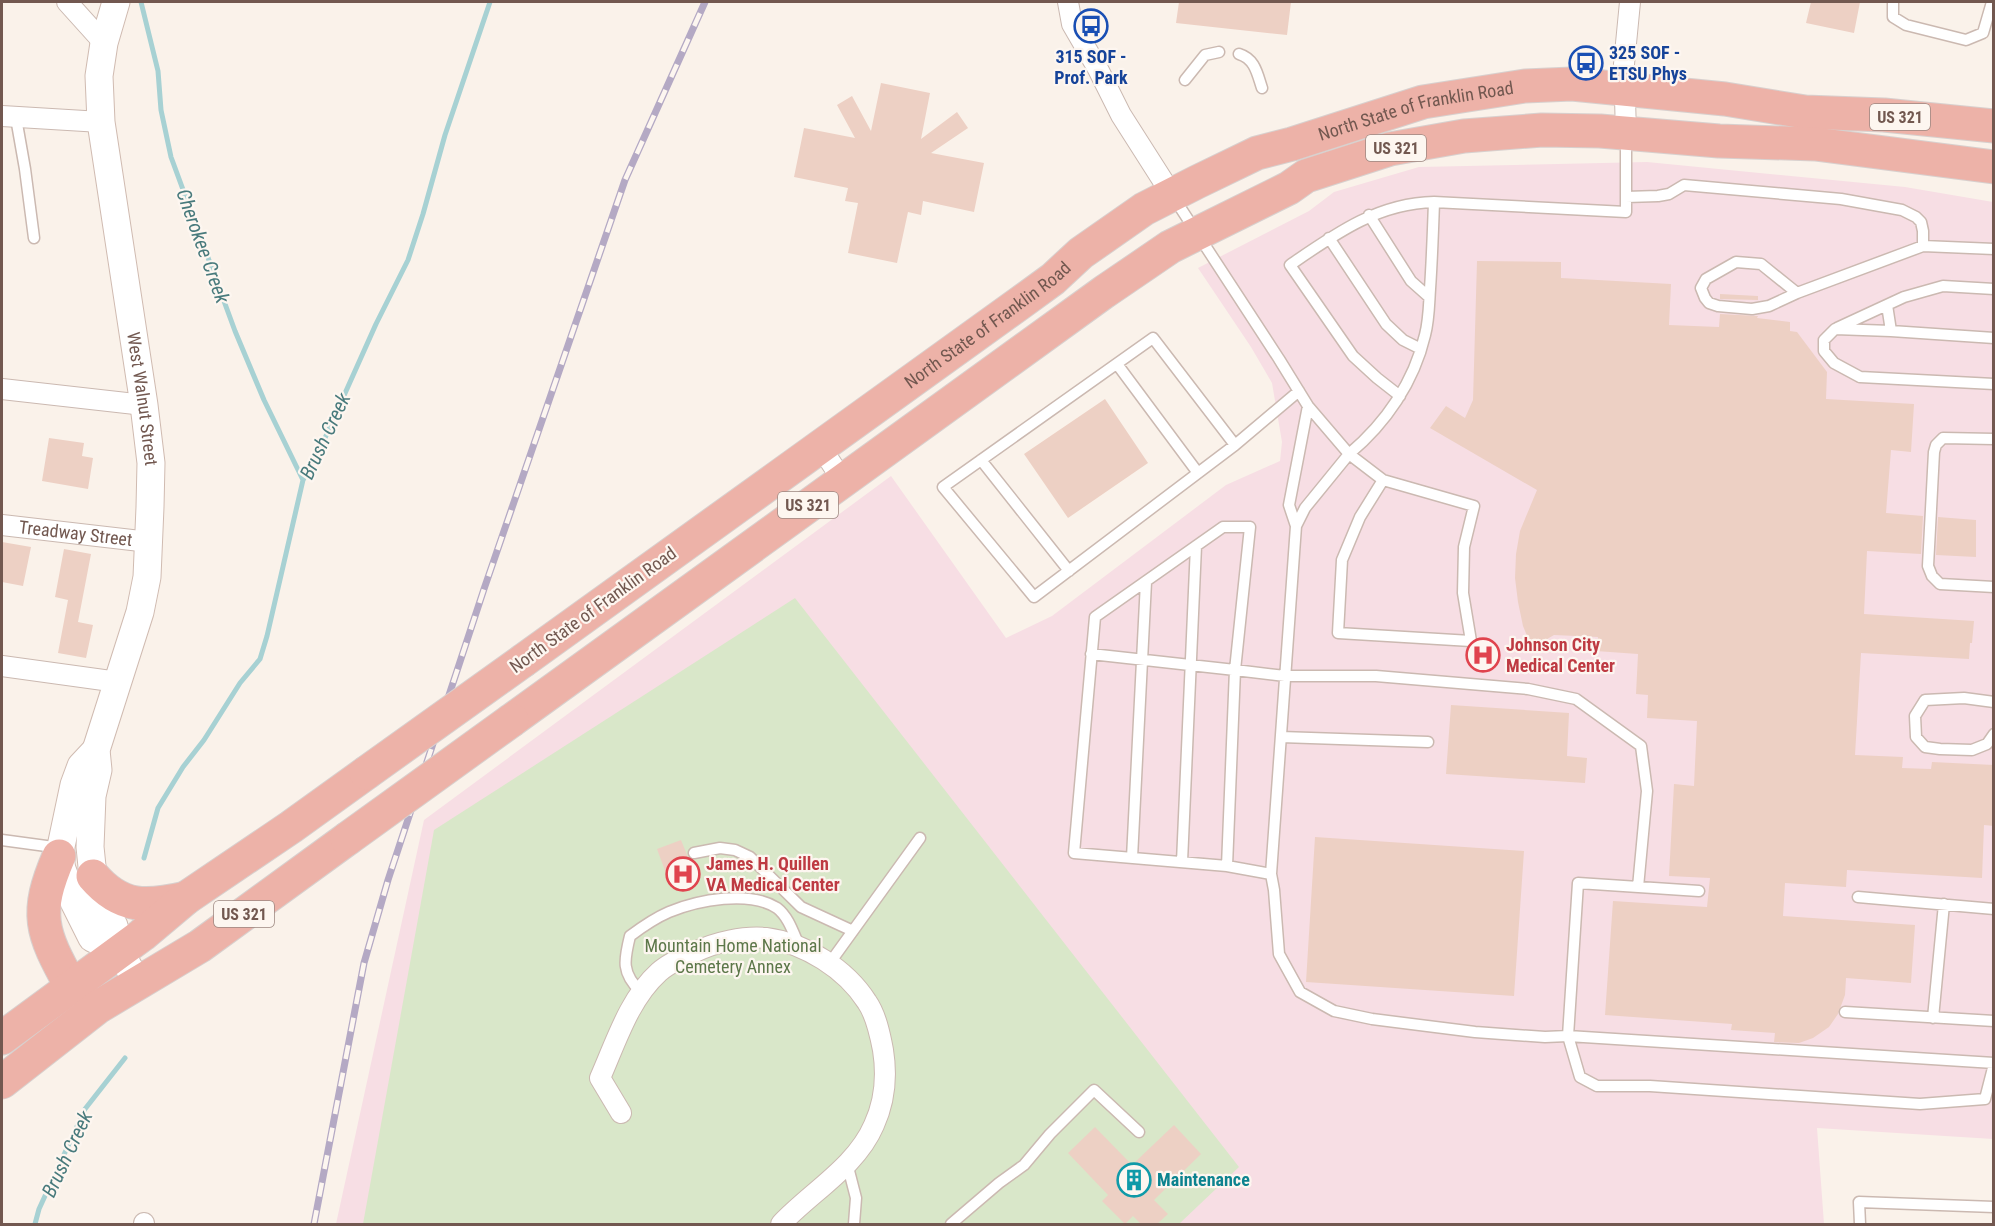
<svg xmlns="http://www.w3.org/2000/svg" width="1995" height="1226" viewBox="0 0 1995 1226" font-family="'Roboto Condensed',sans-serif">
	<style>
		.medical { fill: #f7dee4 }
		.green { fill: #d9e7c9 }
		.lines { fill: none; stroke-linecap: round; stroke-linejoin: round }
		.stream { stroke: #a7d1d3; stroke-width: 5 }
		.building { fill: #edd0c4 }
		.lane-casing { stroke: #cbb9b1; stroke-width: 13 }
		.street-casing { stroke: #cbb9b1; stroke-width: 22 }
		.secondary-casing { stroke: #d0bbb1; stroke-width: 29 }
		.highway-casing { stroke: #d8d0ce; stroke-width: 35 }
		.lane { stroke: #fff; stroke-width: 10 }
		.street { stroke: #fff; stroke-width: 20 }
		.secondary { stroke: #fff; stroke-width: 27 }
		.highway { stroke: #edb2a8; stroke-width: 33 }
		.rail-casing { stroke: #b4a9c4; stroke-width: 7 }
		.rail { stroke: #fdf6f0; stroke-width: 4.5; stroke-dasharray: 14; stroke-linecap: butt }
		.highway-bridge-casing { stroke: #d8d0ce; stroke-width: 35; stroke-linecap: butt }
		.highway-bridge { stroke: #edb2a8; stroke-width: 33 }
		.labels { text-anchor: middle; stroke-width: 4.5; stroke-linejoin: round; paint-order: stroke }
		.shield { fill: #fdf6f0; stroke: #9c8780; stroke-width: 1.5 }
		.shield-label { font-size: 16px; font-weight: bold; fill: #725850 }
		.transit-label { font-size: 18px; font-weight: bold; fill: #164399; stroke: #fdf6f0; text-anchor: start }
		.street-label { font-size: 18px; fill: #725850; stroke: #fdf6f0 }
		.health-label { font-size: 18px; font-weight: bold; fill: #be3a42; stroke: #fdf6f0; text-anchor: start }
		.park-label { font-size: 18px; fill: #5c7749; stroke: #fdf6f0 }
		.culture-label { font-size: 18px; font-weight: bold; fill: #0d838f; stroke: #fdf6f0; text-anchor: start }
		.water-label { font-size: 20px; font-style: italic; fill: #487a7c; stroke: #fdf6f0 }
	</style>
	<rect width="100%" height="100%" fill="#faf2ea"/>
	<path class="medical" d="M1647,162L1905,187L1993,202V1139L1817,1128L1824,1224H336L424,820L891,476L1006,638L1052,616L1226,485L1280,461L1282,442L1272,383L1251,347L1198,268L1309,211L1334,192L1419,167Z"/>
	<path class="green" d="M795,598L1239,1167L1179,1224H363L434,830Z"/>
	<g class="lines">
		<path class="stream" d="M141,2L158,71L161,110L171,157L235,331L264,400L303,480
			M144,858L158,808L183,767L204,740L240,683L260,659L267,636L303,480L325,438L376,324L408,260L423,214L445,135L490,2
			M35,1224L39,1209L85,1109L125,1058"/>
	</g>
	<path class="building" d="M1179,2H1291L1287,35L1176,23Z
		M1811,2H1860L1854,33L1806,23Z
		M881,83L930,93L921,139L957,112L968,128L931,153L984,163L974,212L923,201L921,215L908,212L897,263L848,253L858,203L845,201L848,188L794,177L804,128L855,138L837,105L852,96L871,131Z
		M1477,261L1561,262V278L1671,284L1669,325L1719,327L1720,314L1758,316L1757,318L1790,322V331L1797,332L1827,372L1826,399L1914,404L1911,452L1891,450L1886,513L1923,516L1921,554L1867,551L1864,614L1974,621L1972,643H1970L1969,659L1861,653L1855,755L1903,757L1902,768L1931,769L1932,762L1994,765V826L1984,825L1982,878L1847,870L1846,887L1785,883L1783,916L1915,925L1911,983L1846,978L1845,995L1838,1014L1829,1027L1813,1038L1799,1043L1774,1042L1775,1033L1731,1030L1732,1024L1605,1015L1613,901L1707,907L1710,878L1669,876L1674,784L1694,786L1697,721L1647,718L1648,695L1636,694L1638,654L1596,651L1598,637L1554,635L1532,648L1523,626L1518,602L1515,578L1516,554L1520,531L1537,490L1430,428L1446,406L1465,418L1473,400Z
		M1720,294L1758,296V300L1720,299Z
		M1105,399L1148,463L1068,518L1024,454Z
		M49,438L84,443L82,456L93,458L88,489L42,481Z
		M1938,517L1976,520V557L1936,555Z
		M2,542L31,547L23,586L2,582Z
		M64,549L91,554L78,622L93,625L86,658L58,653L68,600L55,597Z
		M1451,705L1569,713L1567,756L1587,758L1585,783L1446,774Z
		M1315,837L1524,851L1514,996L1306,982Z
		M681,840L692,867L667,876L657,849Z
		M1174,1125L1201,1154L1154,1200L1168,1214L1157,1224H1141L1133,1216L1125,1224L1102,1201L1108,1195L1068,1153L1095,1127L1132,1165Z"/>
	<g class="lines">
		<g class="lane-casing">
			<path id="lane" d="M1893,2V17L1906,25L1966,40L1983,33L1992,2
				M1239,54C1255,59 1257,73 1262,88
				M1185,80L1205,55L1219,52
				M16,118L25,169L34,238
				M1626,197L1658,196L1669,194L1684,185L1841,199L1902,210L1916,217L1921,222L1923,231V246
				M1174,198L1279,359L1308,406L1349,454L1305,508L1296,526L1271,874
				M1434,202L1626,212V136
				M1369,215L1411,281L1429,297
				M1329,238L1386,324L1403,340L1421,349
				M1797,293L1761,264L1736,262L1706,279L1701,288L1705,298L1709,303L1718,306L1752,309L1769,306L1797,293L1923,246L1994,249
				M1887,305L1891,331L1835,329L1824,340V351L1834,363L1860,377L1994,384
				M1837,328L1904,297L1943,286L1994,289
				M1891,331L1994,338
				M1117,364L1198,473
				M1994,439L1943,438L1936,445L1934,452L1928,566L1932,576L1940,584L1994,587
				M1235,445L1153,338L943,487L1034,597L1235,445L1299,391
				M981,460L1069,571
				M1383,480L1360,517L1342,560L1338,633L1471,641L1463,593L1464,547L1474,506L1383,480L1349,454C1386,423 1414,382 1425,335C1429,320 1429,304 1430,289C1432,260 1433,231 1434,202C1378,203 1335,234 1290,265L1353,356L1377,378L1400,396
				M1296,526L1289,505L1308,406
				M1091,654L1235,670L1250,527H1223L1095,617L1074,853L1227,866L1235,670L1285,676H1376L1528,689L1576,699L1641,746L1647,791L1638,887
				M1994,702L1964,698L1925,700L1915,716L1916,737L1925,747L1940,749L1972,750L1987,744L1994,734
				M1281,737L1428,742
				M2,840L61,848
				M694,853L720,848L735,850L750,857L801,907L853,931
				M1132,858L1146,582
				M1182,862L1196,546
				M1227,866L1271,874L1274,890L1279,954L1300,992L1334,1011L1372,1019L1475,1032L1545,1037L1568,1036L1994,1063
				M1699,891L1578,883L1568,1036L1580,1077L1597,1086H1650L1920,1104L1985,1099L1994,1064
				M1858,897L1994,909
				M829,964L920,838
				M641,992C621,973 624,960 630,936C642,927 655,918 669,912C698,900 749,890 777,908C789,917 794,935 800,948
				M1845,1012L1994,1021
				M1933,1018L1944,904
				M847,1163L856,1198L854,1224
				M951,1224L999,1183L1024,1165L1050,1134L1094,1090L1139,1132
				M1860,1224L1859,1202L1994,1207"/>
		</g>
		<g class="street-casing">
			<g id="street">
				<path d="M67,2L104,43"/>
				<path d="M1068,2L1072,24L1098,69L1121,115L1172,195"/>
				<path d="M2,116L101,122"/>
				<path d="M1626,133L1624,64L1630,2"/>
				<path d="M2,389L144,405"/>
				<path d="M820,446L843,481"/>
				<path id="s1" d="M2,525L149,542"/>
				<path d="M2,666L118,682"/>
				<path d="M621,1113L600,1078C616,1042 629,999 659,972C669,963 683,957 695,952C716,942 743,936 766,938C805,943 846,969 867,1002C876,1015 880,1034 883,1050C887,1075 885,1101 874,1125C856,1167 811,1192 781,1224"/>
				<path d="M144,1224V1223"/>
			</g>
		</g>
		<g class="secondary-casing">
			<g id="secondary">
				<path id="s2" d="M116,2L104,43L99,76L101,122L144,405L151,463L150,507L147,577L140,612L96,750L98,770L92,796L90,847L93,876L101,902L114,926L120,952L137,982"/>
				<path d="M96,750L81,766L74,785L59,856L62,869L74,902L92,938L120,952"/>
			</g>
		</g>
		<g class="highway-casing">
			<g id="highway">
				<path id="s3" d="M524,660L1020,303L1053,279L1081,253L1144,209L1197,182L1257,153L1292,144L1423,102L1525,86L1572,84L1725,99L1805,112L1884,115L1994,126"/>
				<path d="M512,720L1104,292L1170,247L1289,188L1306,176L1390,149L1464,136L1542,130L1600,131L1719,141L1815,144L1994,167"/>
				<path d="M59,856C34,914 41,932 71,986"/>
				<path d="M93,876C121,909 147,907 186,898"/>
				<path d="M2,1038L142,935L186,898L291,827L366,773"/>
				<path d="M2,1082L98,1007L200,946L347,839"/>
			</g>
		</g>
		<use href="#lane" class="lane"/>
		<use href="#street" class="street"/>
		<use href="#secondary" class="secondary"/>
		<use href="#highway" class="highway"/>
		<g class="rail-casing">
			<path id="rail" d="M314,1224L364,963L388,880L484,589L625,180L705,2"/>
		</g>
		<use href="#rail" class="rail"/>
		<g class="highway-bridge-casing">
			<path id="highway-bridge" d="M366,773L524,660
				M347,839L512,720"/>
		</g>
		<use href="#highway-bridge" class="highway-bridge"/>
	</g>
	<defs>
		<g id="bus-ring" transform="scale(1.725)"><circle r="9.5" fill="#fdf6f0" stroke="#1a4fb4" stroke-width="1.5"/><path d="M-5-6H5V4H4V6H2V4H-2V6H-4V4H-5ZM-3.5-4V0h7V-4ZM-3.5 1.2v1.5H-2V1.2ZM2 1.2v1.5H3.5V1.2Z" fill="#1a4fb4"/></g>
		<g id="hospital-ring" transform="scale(1.725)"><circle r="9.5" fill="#fdf6f0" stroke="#e0444e" stroke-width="1.5"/><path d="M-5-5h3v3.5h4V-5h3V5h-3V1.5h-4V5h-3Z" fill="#e0444e"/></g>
		<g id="building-ring" transform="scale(1.725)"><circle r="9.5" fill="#fdf6f0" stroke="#0f9aa8" stroke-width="1.5"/><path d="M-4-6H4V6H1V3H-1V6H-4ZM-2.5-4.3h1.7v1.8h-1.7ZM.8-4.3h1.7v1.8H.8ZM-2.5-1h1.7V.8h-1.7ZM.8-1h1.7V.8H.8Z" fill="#0f9aa8"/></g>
	</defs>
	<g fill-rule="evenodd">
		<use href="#bus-ring" x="1091" y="26"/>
		<use href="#bus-ring" x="1586" y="63"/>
		<use href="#hospital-ring" x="1483" y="655"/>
		<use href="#hospital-ring" x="683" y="874"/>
		<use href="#building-ring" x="1134" y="1180"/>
	</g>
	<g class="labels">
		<g class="shield">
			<rect x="1870" y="104" width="60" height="26" rx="4.5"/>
			<rect x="1366" y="135" width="60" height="26" rx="4.5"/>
			<rect x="778" y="492" width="60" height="26" rx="4.5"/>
			<rect x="214" y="901" width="60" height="26" rx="4.5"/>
		</g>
		<g class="shield-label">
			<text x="1900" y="123">US 321</text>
			<text x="1396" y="154">US 321</text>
			<text x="808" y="511">US 321</text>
			<text x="244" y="920">US 321</text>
		</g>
		<g class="transit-label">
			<text x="1609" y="59">325 SOF -<tspan x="1609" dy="21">ETSU Phys</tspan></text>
			<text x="1091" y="63" text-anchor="middle">315 SOF -<tspan x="1091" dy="21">Prof. Park</tspan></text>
		</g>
		<g class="street-label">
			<text dy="6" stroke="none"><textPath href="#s3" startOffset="1058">North State of Franklin Road</textPath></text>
			<text dy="6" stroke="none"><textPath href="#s3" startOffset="572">North State of Franklin Road</textPath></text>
			<text dy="6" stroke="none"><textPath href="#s2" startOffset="402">West Walnut Street</textPath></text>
			<text dy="6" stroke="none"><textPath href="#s1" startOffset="74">Treadway Street</textPath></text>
			<text transform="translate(593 610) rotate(-36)" y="6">North State of Franklin Road</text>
		</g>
		<g class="health-label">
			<text x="1506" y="651">Johnson City<tspan x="1506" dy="21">Medical Center</tspan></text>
			<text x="706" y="870">James H. Quillen<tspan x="706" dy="21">VA Medical Center</tspan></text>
		</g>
		<g class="park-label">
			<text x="733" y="952">Mountain Home National<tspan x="733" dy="21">Cemetery Annex</tspan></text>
		</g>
		<g class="culture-label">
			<text x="1157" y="1186">Maintenance</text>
		</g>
		<g class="water-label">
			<text transform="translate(203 246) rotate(70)" y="7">Cherokee Creek</text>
			<text transform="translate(325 436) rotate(-65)" y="7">Brush Creek</text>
			<text transform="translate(67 1154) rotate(-65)" y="7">Brush Creek</text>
		</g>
	</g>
	<rect width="1995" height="1226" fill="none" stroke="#725850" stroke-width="6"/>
</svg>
